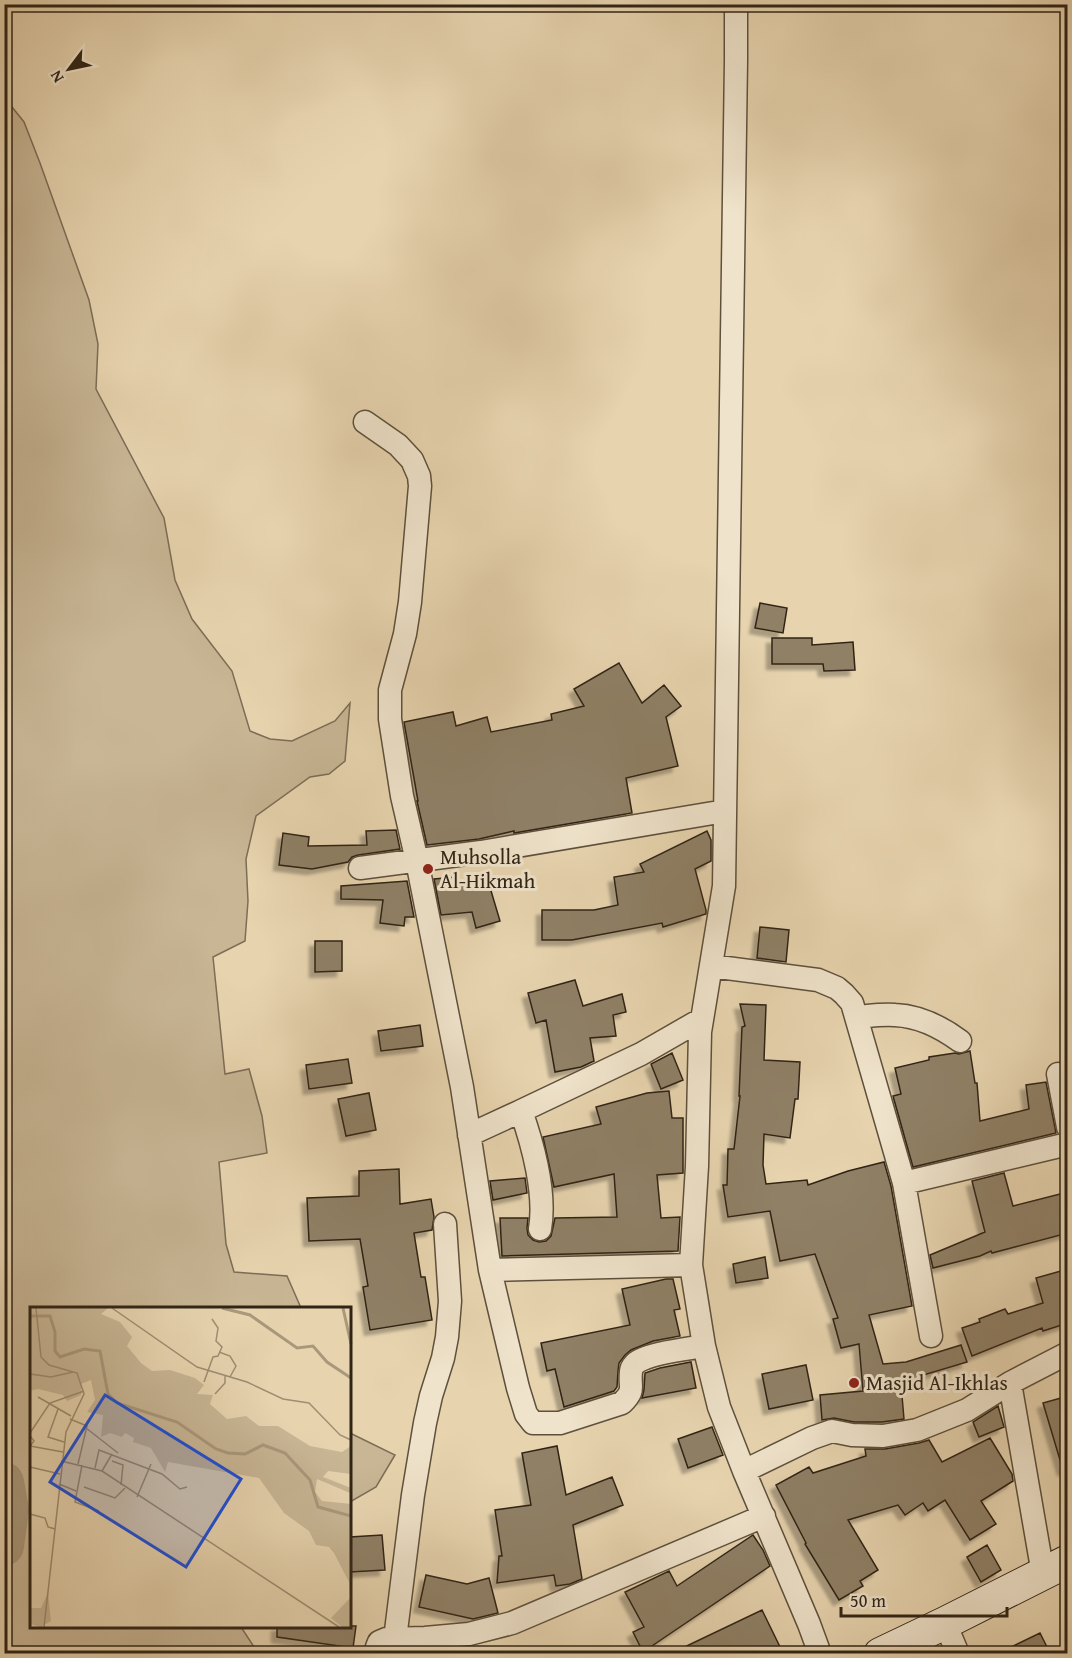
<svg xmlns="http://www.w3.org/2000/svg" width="1072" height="1658" viewBox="0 0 1072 1658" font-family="'Gentium Book Plus',serif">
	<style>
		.green { fill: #c8b695; stroke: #7c6d56; stroke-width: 1.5 }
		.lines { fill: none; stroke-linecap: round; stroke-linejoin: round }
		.river { stroke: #a9987b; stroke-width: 40 }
		.building { fill: #8f8066; stroke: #302416; stroke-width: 1.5; filter: url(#shadow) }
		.street-casing { stroke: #5e503c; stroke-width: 25 }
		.secondary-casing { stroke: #302416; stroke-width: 34 }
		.street { stroke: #efe3cb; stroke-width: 22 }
		.secondary { stroke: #efe3cb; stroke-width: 32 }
		.poi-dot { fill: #8f2418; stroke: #efe3cb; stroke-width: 2 }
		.labels { text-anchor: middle; stroke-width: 6; stroke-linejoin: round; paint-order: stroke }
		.poi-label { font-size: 21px; fill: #302416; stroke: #efe3cb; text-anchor: start }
		.inset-river { fill: none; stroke: #a9987b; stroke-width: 3 }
		.inset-road { fill: none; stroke: #9e8e72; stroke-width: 1.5 }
		.view { fill: #1d4ed8; fill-opacity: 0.15; stroke: #1d4ed8; stroke-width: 3 }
		.inset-edge { fill: none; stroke: #302416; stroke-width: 3 }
	</style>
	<defs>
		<filter id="shadow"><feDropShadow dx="-5.5" dy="5.5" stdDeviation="1.5" flood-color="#0004"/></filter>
	</defs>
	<rect width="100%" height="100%" fill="#e7d4af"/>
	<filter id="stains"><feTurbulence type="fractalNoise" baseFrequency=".00333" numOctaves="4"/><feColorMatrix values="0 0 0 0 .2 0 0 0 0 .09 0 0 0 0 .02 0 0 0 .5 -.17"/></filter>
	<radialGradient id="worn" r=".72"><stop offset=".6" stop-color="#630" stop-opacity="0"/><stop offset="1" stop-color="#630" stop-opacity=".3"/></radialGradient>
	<path class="green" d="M4,97L24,122L40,163L89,300L98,344L96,389L164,518L175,580L192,619L232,671L250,731L270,739L292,741L335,721L350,703L345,761L329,774L310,777L256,816L246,859L248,901L245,941L213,957L225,1074L249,1069L262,1116L267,1153L219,1162L226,1244L234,1272L287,1276L301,1308H32V1626L241,1627L258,1653H5Z
		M350,1433L395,1455L376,1487L350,1502Z"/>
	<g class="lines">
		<path class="river" d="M4,1482L9,1510L4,1546"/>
	</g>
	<path class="building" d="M760,603L787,608L783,633L755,628Z
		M772,638H812V645L853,642L855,670L824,671L823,664H772Z
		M619,663L642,703L664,685L681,706L666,717L678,766L626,778L632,813L514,833V831L479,839L427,845L417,801H418L404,722L453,712L456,726L487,717L491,732L552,720L551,714L584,706L574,689Z
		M396,830L400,849L358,855L352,857L348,862L312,869L279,865L283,833L309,837L308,846L367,845L366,831Z
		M707,831L711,840V861L695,869L706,910V914L663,927L662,923L572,940H542V910H594L618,905L614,877L644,872L640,864Z
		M486,874L500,921L476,928L472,912L441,915L434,879L457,877V882Z
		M407,881L414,917H405L404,926L380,923L383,900L341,899V886Z
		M760,927L789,930L786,962L757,958Z
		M315,941H342V971L315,972Z
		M575,980L583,1006L622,994L626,1012L613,1015L616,1036L590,1038L594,1061L581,1067L555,1072L546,1020L536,1023L528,993Z
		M740,1004L766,1005L764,1060L800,1062L798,1099H795L790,1138L764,1134L763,1165L766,1184L807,1180L808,1185L848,1171L884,1162L891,1186L912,1306L869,1315L883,1364L906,1362L961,1345L967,1362L920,1376V1382L901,1384L904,1419L882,1422H854L834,1418L822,1420L820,1395L863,1391L859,1344L841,1348L833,1319L838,1318L815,1254L780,1261L770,1211L728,1217L723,1185H727L728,1149H734L740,1096H739L742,1027L745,1026Z
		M420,1025L423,1046L381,1051L378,1031Z
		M970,1051L975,1083H977L980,1121L1029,1109L1026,1085L1046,1082L1056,1133L913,1167L893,1096L901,1094L895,1068L929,1060V1057L955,1053L959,1054Z
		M672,1053L683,1080L661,1089L651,1064Z
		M348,1059L352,1083L309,1089L306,1065Z
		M669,1091L672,1118H683V1173L657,1175L661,1218L680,1217L678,1251L502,1256L500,1218H528L527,1228L528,1235L533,1240L539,1242L546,1241L551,1236L555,1218L617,1217L614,1174L554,1187L543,1137L601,1124L596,1107L647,1093Z
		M369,1093L376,1130L346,1136L338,1099Z
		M399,1169L400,1204L431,1199L434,1217L432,1230L414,1233L421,1277H425L432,1320L370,1330L363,1287L368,1286L360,1239L309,1241L307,1198L359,1196V1171Z
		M1004,1173L1013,1206L1068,1192V1233L992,1253L991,1251L980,1256L933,1268L930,1255L985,1232L972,1181Z
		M525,1178L527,1193L493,1200L490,1181Z
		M765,1257L768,1278L736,1283L733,1264Z
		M1068,1269V1323L1043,1331L1042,1328L972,1356L962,1328L980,1322L979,1319L1005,1309L1008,1314L1043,1303L1036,1278Z
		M666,1279H673L680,1309L674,1310L680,1336L653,1341L631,1350L625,1355L619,1363L618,1371L617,1387L614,1391L564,1407L555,1369L547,1371L541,1343L630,1325L622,1289Z
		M691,1362L696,1388L642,1398L644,1390L645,1373L660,1368Z
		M806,1365L813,1400L769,1409L762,1374Z
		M1068,1396V1470H1063L1043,1403Z
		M998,1406L1004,1427L979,1437L973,1422Z
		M712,1427L723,1455L688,1468L678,1439Z
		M990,1438L1012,1474L1013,1481L981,1501L996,1524L970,1540L945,1500L928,1511L923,1503L905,1515L898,1505L848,1520L878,1570L860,1581L863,1586L839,1600L805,1544L806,1543L776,1485L809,1467L813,1473L866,1456L865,1449H885L919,1443L929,1440L942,1462Z
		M557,1446L566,1495L612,1477L623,1505L573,1525L582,1579L570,1584L556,1586L554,1575L497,1583L499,1556H502L495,1510L531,1505L522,1453Z
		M382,1535L385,1570L350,1572V1537Z
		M753,1535L763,1550L770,1566L643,1652L633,1632L644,1627L625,1592L669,1571L677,1586Z
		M987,1545L1001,1570L981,1582L967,1557Z
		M426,1575L467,1584L489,1578L498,1613L473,1619L419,1607Z
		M762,1610L783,1653H672Z
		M277,1626H356L353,1648L277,1637Z
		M1040,1633L1050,1653H999Z"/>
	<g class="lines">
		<g class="street-casing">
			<path id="street" d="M736,4V60L724,886L700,1032L697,1166L691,1265L704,1346L719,1407L744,1471L809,1624L820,1654
				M365,422L398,445L412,460L419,476L420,486L410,602L405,634L390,690V719L402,796L417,861L462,1087L490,1270L518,1388L526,1414L533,1423H560L622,1403C636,1389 629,1388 631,1372C631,1366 637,1361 643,1359C658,1352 687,1349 704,1346
				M360,868L481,852L725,811
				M711,966L818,980L837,988L844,994L852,1003L904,1183L931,1336
				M857,1017C869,1016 882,1014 895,1015C919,1016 941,1027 960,1041
				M1058,1074L1068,1127
				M469,1135L521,1111
				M904,1183L1068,1144
				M540,1229C546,1194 533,1145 521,1111L641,1054L702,1019
				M490,1270L691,1265
				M1010,1383L1043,1574
				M744,1471L812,1438L832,1431L852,1435L883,1436L917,1430L967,1410L1010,1383L1068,1353
				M945,1623L958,1654
				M395,1639L413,1495L425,1423L431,1396L443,1358L447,1337L450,1301L445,1224
				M377,1654V1647L379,1642L386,1639L425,1638L469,1634L512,1623L764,1516"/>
		</g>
		<g class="secondary-casing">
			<path id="secondary" d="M880,1654L945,1623L1068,1561"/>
		</g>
		<use href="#street" class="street"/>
		<use href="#secondary" class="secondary"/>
	</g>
	<g class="poi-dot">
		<circle cx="428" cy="869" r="6"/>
		<circle cx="854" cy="1383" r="6"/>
	</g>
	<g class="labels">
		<g class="poi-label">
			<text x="440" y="864">Muhsolla<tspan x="440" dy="24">Al-Hikmah</tspan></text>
			<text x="866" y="1390">Masjid Al-Ikhlas</text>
		</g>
	</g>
	<g transform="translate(30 1307)">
		<rect width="321" height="321" fill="#e7d4af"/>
		<path d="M0,1H78L71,7L90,15L102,30L97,39L111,56L122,64L140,63L165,71L174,78L167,87L183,88L180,97L197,112L216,109L229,119H248L280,139L312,145L321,139V167L298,164L293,170L321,181L320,186L287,172L285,185L292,194L321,197V320H312L301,311L320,291L319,275L304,246L299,240L286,238L279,224L254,206L229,171L138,155L135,165L121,141L103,135L104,131L95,126L92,130L80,126L71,130L73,108L57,105L65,93L61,73L51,77V88L37,94L33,88L8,82L0,84ZM18,286L21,314L11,320L0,317V301H11Z" fill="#c8b695"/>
		<path class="inset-river" d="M192,1L220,8L267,41L283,39L297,55L321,71M313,1L321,37M0,9H20L25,25V44L30,50L54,42L70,44L78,87L87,96L147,115L186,142L198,146L215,147L233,138L255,146L280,173L288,200L321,209"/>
		<path class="inset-road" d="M6,1L11,50L19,58L47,66L54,87L36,125L14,320M82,1L167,60L217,75L253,92L279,96L310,128L321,133M189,45L200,49L206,59L200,70M0,67L21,70L43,65M174,75L183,50L188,49L192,40L186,34L188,21L182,12M185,87L195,76V68M8,90L41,109M28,102L18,130L34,135M40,112L57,119L48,157M56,121L88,146M0,126L20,96L54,84M0,129L4,134L0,139L33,145M31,154L72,164L309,320M82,154L93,158L91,178M52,158L45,195L69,204M0,160L30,167M65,161L69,143L132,167L150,182L157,180M72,164L82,147M29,177L46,184M54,180L85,191L95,181M107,190L121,157M0,207L15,211L18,220L25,222"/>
		<path class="view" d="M75,88L211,172L156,260L20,175Z"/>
		<rect width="321" height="321" class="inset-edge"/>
	</g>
	<rect width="1072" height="1658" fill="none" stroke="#e7d4af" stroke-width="24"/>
	<rect x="6" y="6" width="1060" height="1646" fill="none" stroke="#302416" stroke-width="3"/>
	<rect x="12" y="12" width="1048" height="1634" fill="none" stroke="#302416" stroke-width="1.5"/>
	<g transform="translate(69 69) rotate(238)" stroke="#efe3cb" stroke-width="4.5" paint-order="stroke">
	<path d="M0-4.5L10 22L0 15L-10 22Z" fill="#302416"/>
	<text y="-9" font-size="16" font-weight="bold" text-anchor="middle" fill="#302416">N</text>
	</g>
	<path d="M841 1607v9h166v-9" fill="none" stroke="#302416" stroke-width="3"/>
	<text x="850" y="1607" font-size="18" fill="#302416" stroke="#efe3cb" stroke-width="4.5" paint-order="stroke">50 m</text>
	<rect width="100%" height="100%" filter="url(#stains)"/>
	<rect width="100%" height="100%" fill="url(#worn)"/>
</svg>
